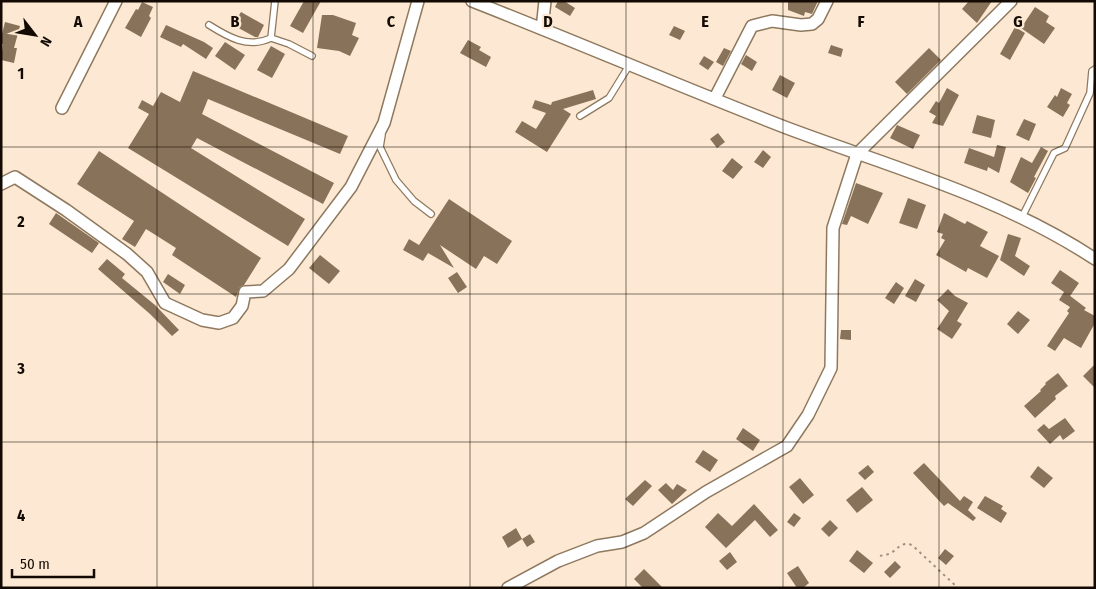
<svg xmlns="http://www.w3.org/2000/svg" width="1096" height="589" viewBox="0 0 1096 589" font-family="'Fira Sans Condensed',sans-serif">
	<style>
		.building { fill: #88725a }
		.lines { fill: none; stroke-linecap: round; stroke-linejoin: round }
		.lane-casing { stroke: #8e795f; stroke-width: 8 }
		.street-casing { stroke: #8e795f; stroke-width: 14 }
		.path { stroke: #9e8f7e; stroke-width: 2; stroke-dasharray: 2.5 4; stroke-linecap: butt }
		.lane { stroke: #fff; stroke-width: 5.5 }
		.street { stroke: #fff; stroke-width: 11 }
		.grid { fill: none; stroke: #130b03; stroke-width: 1; stroke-opacity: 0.55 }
		.grid-label { font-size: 16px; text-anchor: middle; font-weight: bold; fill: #130b03; stroke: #fde9d3; stroke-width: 4.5; stroke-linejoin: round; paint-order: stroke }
	</style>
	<rect width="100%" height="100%" fill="#fde9d3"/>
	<path class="building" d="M304,1H321L303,33L290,26Z
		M558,1H564L575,8L570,16L555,7Z
		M788,1H818L812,14L805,12L804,16L788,10Z
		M969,1H992L977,23L962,9Z
		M142,2L153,7L149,16L151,18L141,37L125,28L136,9L138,10Z
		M1035,7L1049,16L1046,22L1055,28L1044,44L1021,28Z
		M241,12L264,25L258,37H255L233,25Z
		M322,15H333L356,23L352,35L359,38L350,56L339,51L317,48Z
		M5,22L20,26L14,48H17L14,63L1,60L3,44H1V38Z
		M166,25L204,42L213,48L206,59L183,44L181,47L160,37Z
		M674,26L685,31L680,40L669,35Z
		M1015,27L1025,33L1010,60L1000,54Z
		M468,40L481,47L479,50L491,57L486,67L460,53Z
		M225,42L245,55L235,70L215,56Z
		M831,45L843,49L841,57L828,53Z
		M271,46L285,54L272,78L257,70Z
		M724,48L731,51L723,66L716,62Z
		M929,48L941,60L907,94L895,82Z
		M746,55L757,62L752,71L741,64Z
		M704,56L714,62L708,70L699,64Z
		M193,71L348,136L340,154L208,99L202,114L334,183L323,204L197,138L191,148L305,219L288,246L128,148L149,114L138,108L142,100L153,106L161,92L180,102Z
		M780,75L795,83L787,98L772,90Z
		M947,88L959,95L943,126L932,123L936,116L929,112L936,101L939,103Z
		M1061,88L1072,94L1067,103L1070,105L1063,117L1047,107L1055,95L1057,97Z
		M593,90L596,99L563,109L571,114L547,152L515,132L522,121L536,129L546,113L532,108L535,100L551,105L552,102Z
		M977,115L995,120L991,138L972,133Z
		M1024,119L1036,124L1029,141L1016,135Z
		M897,125L920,135L913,149L890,138Z
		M718,133L725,142L717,148L710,139Z
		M997,145L1006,147L999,173L988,167L987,171L964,163L969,148L994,157Z
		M1041,147L1048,151L1034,177L1036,178L1028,193L1010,182L1021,157L1032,163Z
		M763,150L771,157L763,168L754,162Z
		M99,151L261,258L244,285L240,287L236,297L172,255L176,248L146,229L135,247L122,239L134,221L77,184Z
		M732,158L743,167L733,179L722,171Z
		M856,183L883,193L868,224L851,216L847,225L842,224Z
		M908,198L926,205L917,229L899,223Z
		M449,199L512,241L497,264L484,256L476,269L440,245L454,268L428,253L423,261L403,250L409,239L419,245Z
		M56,213L99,243L92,253L49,224Z
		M944,213L965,224L967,221L988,232L980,246L999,256L987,278L968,268L966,272L936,255L945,240L941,238L943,234L937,232Z
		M1008,234L1021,238L1015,256L1030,266L1024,276L1000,260Z
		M320,255L340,271L329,284L309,268Z
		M107,259L125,274L122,278L155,305L179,330L172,336L150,314L98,269Z
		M1060,270L1079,283L1070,296L1065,292L1086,308L1084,310L1095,316V323L1081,348L1064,338L1055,351L1047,346L1069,313L1067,311L1070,307L1059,300L1064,292L1051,283Z
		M457,272L467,287L458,293L448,278Z
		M168,274L185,285L180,294L163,282Z
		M915,279L925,285L916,302L905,296Z
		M896,282L904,288L894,304L885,298Z
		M948,289L955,296L968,303L957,321L962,324L952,339L937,329L949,311L937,300Z
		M1018,311L1030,320L1018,334L1007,324Z
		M841,330H851V340L840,339Z
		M1095,364V388L1083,376Z
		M1058,373L1068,386L1055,396L1056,399L1035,418L1024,406L1041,391L1040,390L1046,384L1045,383Z
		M1065,418L1075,431L1063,440L1060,435L1050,444L1037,430L1044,424L1049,429Z
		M743,428L760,440L753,451L736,439Z
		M703,450L718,460L710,472L695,462Z
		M924,463L960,501L964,496L973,502L968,510L976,518L973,521L948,503L944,506L913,473Z
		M868,465L874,472L865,480L858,473Z
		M1038,466L1053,478L1044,488L1030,477Z
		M800,478L814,495L803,504L789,487Z
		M645,480L652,486L633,506L625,499Z
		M666,483L673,490L677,484L687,490L672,504L658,490Z
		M862,487L873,500L857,513L846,500Z
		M985,496L1003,506L1001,509L1007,513L1001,523L977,508Z
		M754,504L778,530L770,537L755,520L726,548L705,527L718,513L732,526Z
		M794,513L801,518L794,527L787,522Z
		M830,520L838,528L829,537L821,529Z
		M516,528L522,539L508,548L502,537Z
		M530,534L535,542L527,547L522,539Z
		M945,549L954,556L946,565L938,558Z
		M857,550L873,563L864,573L849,561Z
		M730,552L737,562L727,570L719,561Z
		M895,561L901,567L890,578L884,572Z
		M798,566L809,583L803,588H797L787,573Z
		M644,569L663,588H643L634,579Z"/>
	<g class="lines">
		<g class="lane-casing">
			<path id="lane" d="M275,1L271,38L289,44L312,56
				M209,25C228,37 248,49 271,38
				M580,116L609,98L630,64
				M382,135L380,147L396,180L414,201L431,214
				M1022,217L1054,153L1065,148L1090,93L1092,71L1095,69"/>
		</g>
		<g class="street-casing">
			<path id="street" d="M472,1C577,42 681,87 787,128C891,167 1001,197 1095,259
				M542,29L545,1
				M715,98L752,26L772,21L801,25L812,24L818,19L827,1
				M62,108L116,1
				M1,184L15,177L66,210L127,254L147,272L165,303L202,320L219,323L233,318L242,306L245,292L263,291L289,269L351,187L384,123L418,1
				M508,588L558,561L597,546L622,542L644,533L706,492L787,446L808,415L831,368L833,228L857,154L1011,1"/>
		</g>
		<path class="path" d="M880,556C883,555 886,555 889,554C898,550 900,541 912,545L958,588"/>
		<use href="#lane" class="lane"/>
		<use href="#street" class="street"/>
	</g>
	<path class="grid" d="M157,1V588M313,1V588M470,1V588M626,1V588M783,1V588M939,1V588M1,147H1095M1,294H1095M1,442H1095"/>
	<g class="grid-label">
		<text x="78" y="27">A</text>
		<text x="235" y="27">B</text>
		<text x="391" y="27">C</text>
		<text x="548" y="27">D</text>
		<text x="705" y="27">E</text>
		<text x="861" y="27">F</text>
		<text x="1018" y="27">G</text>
		<text x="21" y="79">1</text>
		<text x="21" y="227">2</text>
		<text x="21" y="374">3</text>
		<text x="21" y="521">4</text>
	</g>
	<rect width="1096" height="589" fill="none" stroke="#130b03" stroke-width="5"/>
	<g transform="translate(35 35) rotate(121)" stroke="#fde9d3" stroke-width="4" paint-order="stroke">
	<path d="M0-4L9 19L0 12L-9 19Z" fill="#130b03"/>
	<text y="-8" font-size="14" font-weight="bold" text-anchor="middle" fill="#130b03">N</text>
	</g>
	<path d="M12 569v8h82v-8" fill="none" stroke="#130b03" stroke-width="2.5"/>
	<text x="20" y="569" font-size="15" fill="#130b03" stroke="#fde9d3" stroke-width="4" paint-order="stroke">50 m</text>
</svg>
